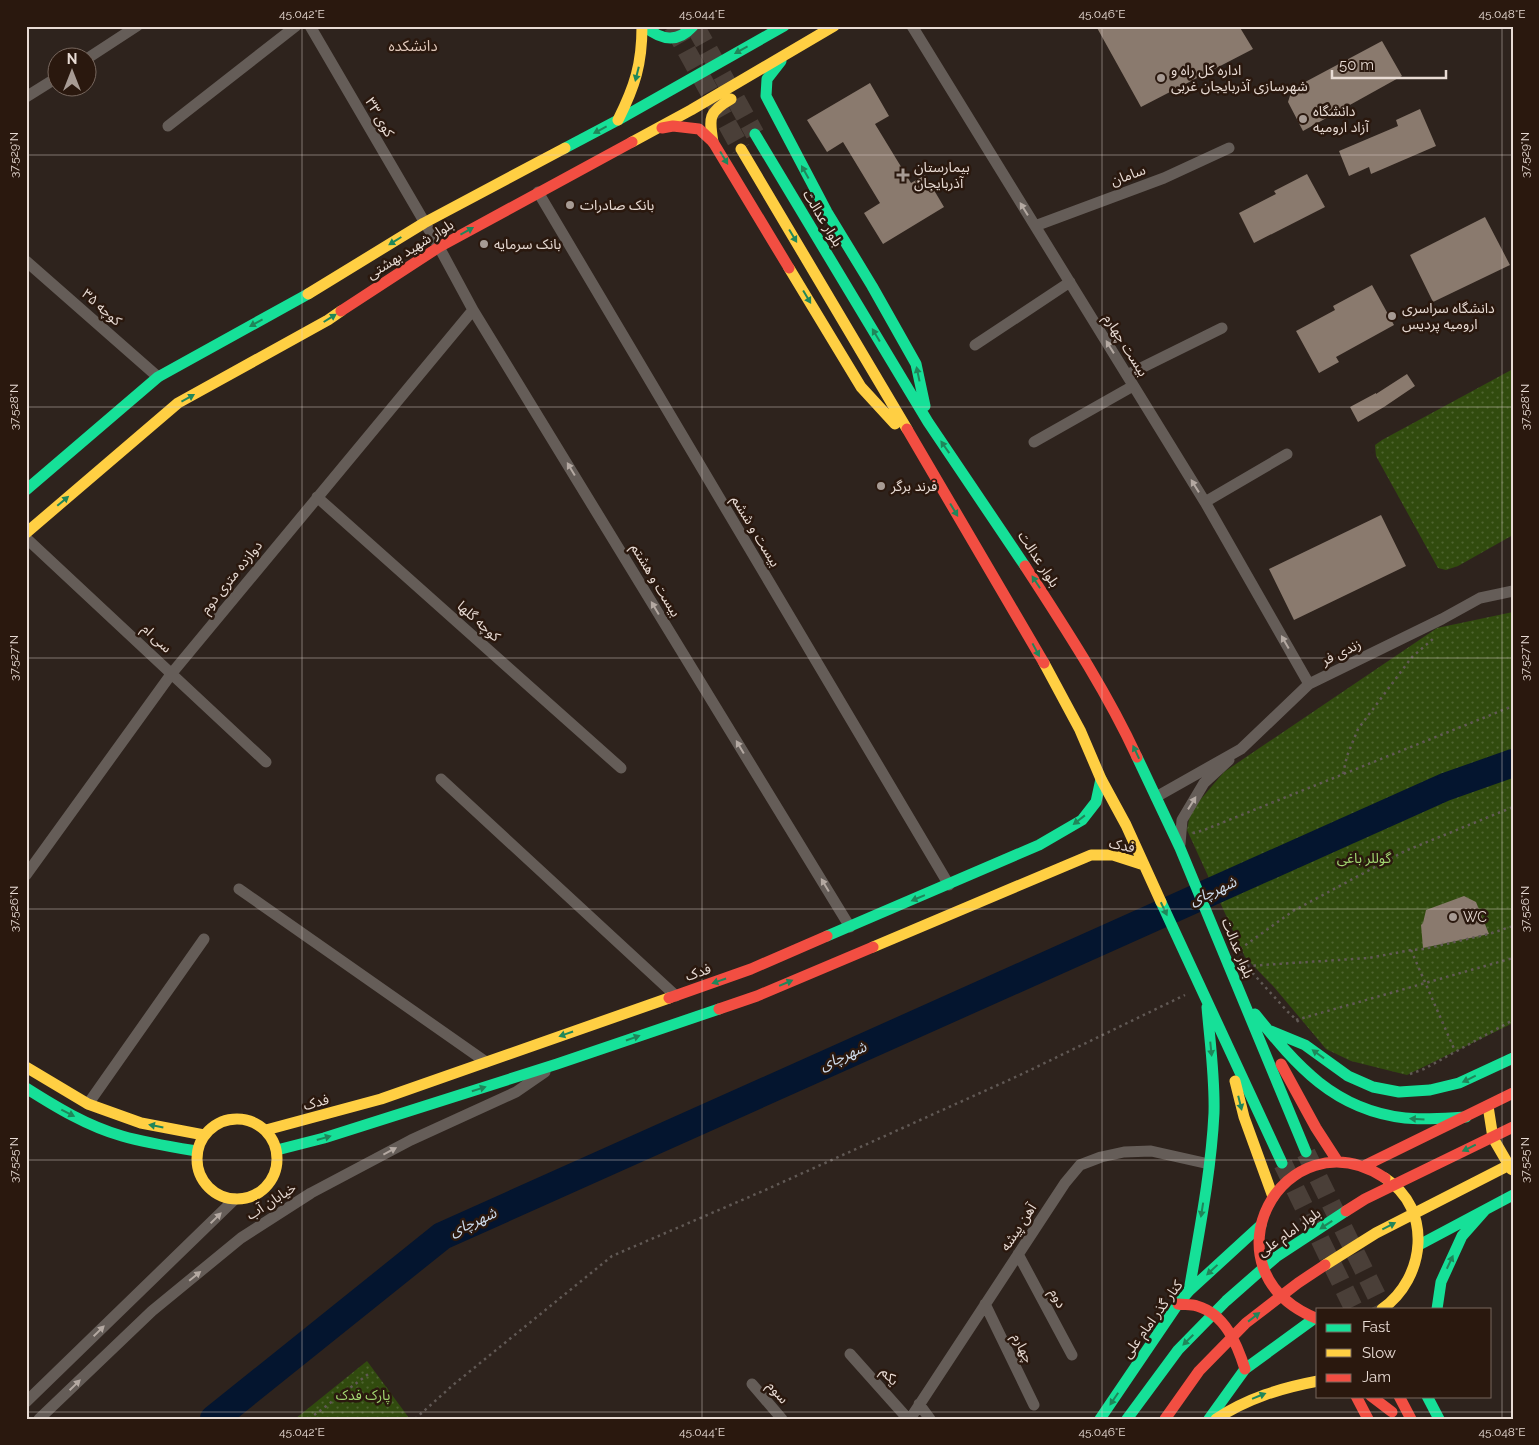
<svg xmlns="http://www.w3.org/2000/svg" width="1539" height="1445" viewBox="0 0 1539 1445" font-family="Raleway,'Noto Sans Arabic',sans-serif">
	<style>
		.green { fill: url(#green-dots) }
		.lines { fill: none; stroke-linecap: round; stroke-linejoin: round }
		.river { stroke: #04152f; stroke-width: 28 }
		.building { fill: #8a7a6e }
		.primary-tunnel { stroke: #4a3f38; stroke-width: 19; stroke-dasharray: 19 9; stroke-linecap: butt }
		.path { stroke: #615955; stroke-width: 2.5; stroke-dasharray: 2.5 4; stroke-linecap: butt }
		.street { stroke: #655d58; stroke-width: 11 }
		.fast { stroke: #16e098; stroke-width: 11 }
		.slow { stroke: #ffcf43; stroke-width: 11 }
		.jam { stroke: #f24e42; stroke-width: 11 }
		.oneway { fill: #1f865a }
		.oneway2 { fill: #b4a9a2 }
		.ticks { fill: none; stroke: #e8dbd4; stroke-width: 1; stroke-opacity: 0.45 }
		.poi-dot { fill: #a79b94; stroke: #2a180e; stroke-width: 2 }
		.labels { text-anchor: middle; stroke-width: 5; stroke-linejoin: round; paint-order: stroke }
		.poi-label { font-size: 14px; fill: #e8dbd4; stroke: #2a180e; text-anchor: start }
		.street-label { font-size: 14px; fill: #e8dbd4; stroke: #2a180e }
		.park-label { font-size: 14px; fill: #a2d671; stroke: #2a180e }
		.neighbourhood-label { font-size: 15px; fill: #dec6b8; stroke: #2a180e }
		.water-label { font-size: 15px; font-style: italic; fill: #cfddee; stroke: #2a180e }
		.neatline { fill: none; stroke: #e8dbd4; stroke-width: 2 }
		.ticks-label { font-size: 12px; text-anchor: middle; fill: #e8dbd4 }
	</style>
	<defs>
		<pattern id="green-dots" width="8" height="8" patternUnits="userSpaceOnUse" patternTransform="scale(1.25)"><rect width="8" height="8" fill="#314b0e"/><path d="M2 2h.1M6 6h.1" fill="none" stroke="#4f6430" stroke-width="1.8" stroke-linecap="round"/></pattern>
	</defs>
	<rect width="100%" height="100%" fill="#2e231d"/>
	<path class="green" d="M1513,369V535L1458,566L1446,570L1438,568L1376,456L1375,445L1382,440Z
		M1513,612V1023L1407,1075L1351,1061L1326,1049L1274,987L1245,957L1187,830L1190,814L1200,800L1224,772L1437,628Z
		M367,1361L409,1418L408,1419H295Z"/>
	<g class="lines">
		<path class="river" d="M214,1419L442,1236L1445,787L1513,763"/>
	</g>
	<path class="building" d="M1096,26H1239L1253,49L1141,107Z
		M1382,41L1402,76L1303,131L1288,102L1292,89Z
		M870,83L889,116L875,124L911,183L925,175L944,207L883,244L864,213L880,203L843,142L827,152L807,120Z
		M1420,109L1436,146L1371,174L1369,167L1349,176L1339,151L1398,126L1396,120Z
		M1307,174L1325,207L1254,243L1239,213L1276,194L1274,191Z
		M1485,217L1510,265L1433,302L1410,255Z
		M1372,285L1394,325L1336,357L1339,362L1319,373L1296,331L1335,310L1333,306Z
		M1407,374L1415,386L1384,407L1358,422L1350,407L1376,393V394Z
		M1381,515L1406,566L1294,620L1269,569Z
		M1464,896L1476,902L1489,934L1423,948L1421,925L1423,923L1426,910Z"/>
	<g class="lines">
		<path class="primary-tunnel" d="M673,26L741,149
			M695,26L755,134
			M1306,1153L1383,1309
			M1283,1164L1354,1309"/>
		<path class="path" d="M1343,774L1347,756L1358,729L1412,657L1434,638
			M1193,832L1194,833L1204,830L1513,706
			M1240,949L1293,911L1405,851L1513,807
			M1411,950L1455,1051
			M1247,966L1369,958L1411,950L1424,949L1489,934L1513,926
			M1248,968L1288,1012L1301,1024
			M1296,1020L1513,958
			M1410,1074L1424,1069L1513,1020
			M309,1419L371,1372
			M415,1419L453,1385L612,1256L763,1191L1020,1075L1185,995"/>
		<path class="street" d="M310,26L439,247L473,310L850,927
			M912,26L1205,502L1309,684
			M88,58L137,26
			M26,97L58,77
			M168,126L296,26
			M538,192L949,885
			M1035,226L1164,178L1229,148
			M26,261L158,377
			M975,345L1070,282
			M1127,375L1222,328
			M1034,442L1133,386
			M317,497L621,768
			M1205,502L1287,454
			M26,538L266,762
			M441,779L676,996
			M1156,797L1241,749L1309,684L1442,619L1480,598L1513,591
			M1180,844L1182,820L1204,783L1229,760
			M26,875L172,673L473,310
			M239,889L486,1062
			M88,1104L204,939
			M1018,1254L1072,1355
			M985,1304L1034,1405
			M850,1354L908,1419
			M752,1384L782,1419
			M26,1402L235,1199
			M919,1404L930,1419
			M39,1419L152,1311L241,1238L311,1193L411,1140L516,1092L545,1072
			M910,1419L1065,1183L1080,1165L1101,1157L1124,1152L1151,1151L1209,1164"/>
		<path class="fast" d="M644,26C661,40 677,44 693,26
			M781,61L767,79L766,96L827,212L872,286L916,364L925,406
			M755,134L928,422L1025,566
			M565,148L618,120L784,26
			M26,490L158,377L308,294
			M1137,757L1180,848L1306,1152
			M1161,902L1282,1163
			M827,936L1039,845L1082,820L1096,802L1101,779
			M1255,1014C1297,1066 1334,1110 1405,1118C1425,1120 1446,1118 1466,1117
			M1271,1031L1305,1045L1348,1076L1373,1087L1399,1092L1430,1090L1459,1083L1513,1058
			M26,1088C56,1107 87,1126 122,1136C146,1143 172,1147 197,1151
			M277,1150L324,1138L557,1064L719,1009
			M1419,1245L1513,1195
			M1189,1291C1199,1232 1211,1173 1214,1113C1215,1078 1210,1043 1207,1007
			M1437,1309L1441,1282L1462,1236L1485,1210
			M1427,1396L1439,1419
			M1100,1419L1178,1304L1189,1291L1261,1225
			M1127,1419L1178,1350L1226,1301L1276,1257L1346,1211
			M1209,1419L1245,1369L1315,1318"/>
		<path class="slow" d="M618,120C635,86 642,64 642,26
			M632,142L691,110L834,26
			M713,142C709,118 708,112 731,99
			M741,149L907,429
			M789,268L861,387L895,424
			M308,294L424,223L565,148
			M26,533L178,403L328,320L341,311
			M1044,663L1080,730L1101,779L1126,825L1161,902
			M873,947L1091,855H1113L1144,865
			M26,1067L88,1104L141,1123L204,1135
			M1235,1081L1244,1117L1273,1197
			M1488,1106L1493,1138L1511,1169L1513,1170
			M197 1159a40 40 0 1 1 80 0a40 40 0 1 1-80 0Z
			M266,1130L381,1099L669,998
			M1325,1265L1376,1233L1513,1163
			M1382,1309C1426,1278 1433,1209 1385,1178
			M1216,1419C1248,1398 1281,1388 1318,1381"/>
		<path class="jam" d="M662,128L673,126L699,129L713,142L789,268
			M341,311L439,247L632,142
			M907,429L1044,663
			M1025,566C1065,628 1106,690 1137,757
			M669,998L751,969L827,936
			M719,1009L757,996L873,947
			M1281,1064L1316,1128L1338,1162
			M1364,1166L1513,1093
			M1346,1211L1365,1199L1513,1127
			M1178,1304C1184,1305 1191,1304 1197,1306C1225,1314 1237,1344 1245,1369
			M1318,1319C1197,1271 1284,1112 1385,1178
			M1356,1396L1368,1419
			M1371,1396L1392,1412
			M1399,1396L1411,1419
			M1165,1419L1199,1371L1246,1323L1298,1283L1325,1265"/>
	</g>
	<defs><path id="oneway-solid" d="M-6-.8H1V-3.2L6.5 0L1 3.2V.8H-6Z" transform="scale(1.25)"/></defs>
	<g class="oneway">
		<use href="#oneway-solid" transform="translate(741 50) rotate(151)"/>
		<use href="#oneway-solid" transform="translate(637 74) rotate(104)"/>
		<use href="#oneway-solid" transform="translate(600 130) rotate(152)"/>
		<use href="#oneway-solid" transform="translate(724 158) rotate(59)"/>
		<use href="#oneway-solid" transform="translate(805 172) rotate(-119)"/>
		<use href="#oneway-solid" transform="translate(467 231) rotate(-29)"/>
		<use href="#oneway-solid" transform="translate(793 236) rotate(59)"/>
		<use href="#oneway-solid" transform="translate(395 241) rotate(148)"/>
		<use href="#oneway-solid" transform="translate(807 297) rotate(59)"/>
		<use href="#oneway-solid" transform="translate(330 318) rotate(-32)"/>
		<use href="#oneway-solid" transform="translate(256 323) rotate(151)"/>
		<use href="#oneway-solid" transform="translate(876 335) rotate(-121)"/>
		<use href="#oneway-solid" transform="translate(918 374) rotate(-102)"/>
		<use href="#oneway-solid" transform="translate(188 398) rotate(-29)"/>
		<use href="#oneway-solid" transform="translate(945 447) rotate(-125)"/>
		<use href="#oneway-solid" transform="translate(63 501) rotate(-40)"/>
		<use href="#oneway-solid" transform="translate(954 510) rotate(59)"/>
		<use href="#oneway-solid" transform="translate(1036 582) rotate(-123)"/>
		<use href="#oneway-solid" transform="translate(1036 650) rotate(62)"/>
		<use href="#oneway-solid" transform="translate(1136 752) rotate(-115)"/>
		<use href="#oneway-solid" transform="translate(1079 820) rotate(142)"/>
		<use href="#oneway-solid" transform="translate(918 898) rotate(157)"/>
		<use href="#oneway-solid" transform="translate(1164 909) rotate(65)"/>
		<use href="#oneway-solid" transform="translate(719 981) rotate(161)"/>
		<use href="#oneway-solid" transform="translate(786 983) rotate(-23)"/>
		<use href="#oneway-solid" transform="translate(566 1034) rotate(161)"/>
		<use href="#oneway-solid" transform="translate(633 1038) rotate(-19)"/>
		<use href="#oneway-solid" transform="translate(1211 1049) rotate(84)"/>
		<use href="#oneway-solid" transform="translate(1318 1054) rotate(-144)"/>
		<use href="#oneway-solid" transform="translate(1469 1079) rotate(154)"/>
		<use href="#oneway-solid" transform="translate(479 1089) rotate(-17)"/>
		<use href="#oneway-solid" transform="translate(1240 1103) rotate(76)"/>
		<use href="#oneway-solid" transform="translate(68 1113) rotate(27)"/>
		<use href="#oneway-solid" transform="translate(1417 1119) rotate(-177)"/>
		<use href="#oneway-solid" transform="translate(156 1126) rotate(-169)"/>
		<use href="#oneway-solid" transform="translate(324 1138) rotate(-16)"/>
		<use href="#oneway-solid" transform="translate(1469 1148) rotate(154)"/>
		<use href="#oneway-solid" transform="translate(1202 1210) rotate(99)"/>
		<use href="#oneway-solid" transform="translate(1326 1225) rotate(147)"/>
		<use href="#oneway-solid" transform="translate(1389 1226) rotate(-27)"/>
		<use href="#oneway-solid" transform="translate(1450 1262) rotate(-65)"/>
		<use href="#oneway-solid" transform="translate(1212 1270) rotate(137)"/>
		<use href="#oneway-solid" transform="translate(1254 1317) rotate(-38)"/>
		<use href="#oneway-solid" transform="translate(1188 1340) rotate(135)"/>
		<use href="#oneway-solid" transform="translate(1259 1396) rotate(-22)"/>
		<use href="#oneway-solid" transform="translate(1114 1399) rotate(124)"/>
	</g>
	<g class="oneway2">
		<use href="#oneway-solid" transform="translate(1024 209) rotate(-122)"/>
		<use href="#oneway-solid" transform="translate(1110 347) rotate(-122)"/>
		<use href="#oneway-solid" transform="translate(571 469) rotate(-121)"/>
		<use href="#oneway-solid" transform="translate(1195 486) rotate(-122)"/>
		<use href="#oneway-solid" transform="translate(655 608) rotate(-121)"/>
		<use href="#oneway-solid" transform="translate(1285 642) rotate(-120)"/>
		<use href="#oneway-solid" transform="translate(740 747) rotate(-121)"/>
		<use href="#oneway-solid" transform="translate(1192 803) rotate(-58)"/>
		<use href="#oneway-solid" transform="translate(825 885) rotate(-121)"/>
		<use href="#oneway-solid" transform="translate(390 1151) rotate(-28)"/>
		<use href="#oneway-solid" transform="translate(216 1218) rotate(-44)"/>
		<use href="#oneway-solid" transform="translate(195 1276) rotate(-39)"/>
		<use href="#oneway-solid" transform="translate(99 1331) rotate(-44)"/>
		<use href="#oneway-solid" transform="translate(75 1385) rotate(-44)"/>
	</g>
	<path class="ticks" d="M302,26V1419M702,26V1419M1102,26V1419M1502,26V1419M26,155H1513M26,407H1513M26,658H1513M26,909H1513M26,1160H1513M26,1412H1513"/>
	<g class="poi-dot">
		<circle cx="1161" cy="78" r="5"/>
		<circle cx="1303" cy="119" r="5"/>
		<path d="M900.5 167.5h5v5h5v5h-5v5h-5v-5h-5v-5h5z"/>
		<circle cx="570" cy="205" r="5"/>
		<circle cx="484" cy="244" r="5"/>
		<circle cx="1392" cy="316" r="5"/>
		<circle cx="881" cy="486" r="5"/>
		<circle cx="1453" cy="917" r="5"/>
	</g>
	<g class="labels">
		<g class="poi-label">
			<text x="1171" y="75">اداره کل راه و<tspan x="1171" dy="16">شهرسازی آذربایجان غربی</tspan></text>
			<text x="1313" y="116">دانشگاه<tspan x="1313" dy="16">آزاد ارومیه</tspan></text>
			<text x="914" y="172">بیمارستان<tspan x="914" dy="16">آذربایجان</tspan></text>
			<text x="580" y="210">بانک صادرات</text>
			<text x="494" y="249">بانک سرمایه</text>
			<text x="1402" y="313">دانشگاه سراسری<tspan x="1402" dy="16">ارومیه پردیس</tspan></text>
			<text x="891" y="491">فرند برگر</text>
			<text x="1463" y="922">WC</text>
		</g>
		<g class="street-label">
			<text transform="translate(380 117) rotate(60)" y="5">کوی ۳۳</text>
			<text transform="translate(1128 175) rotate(-20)" y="5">سامان</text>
			<text transform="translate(823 218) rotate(59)" y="5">بلوار عدالت</text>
			<text transform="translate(410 249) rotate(-32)" y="5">بلوار شهید بهشتی</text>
			<text transform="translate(102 307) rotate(41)" y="5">کوچه ۳۵</text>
			<text transform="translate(1126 345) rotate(58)" y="5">بیست چهارم</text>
			<text transform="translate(756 531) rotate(59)" y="5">بیست و ششم</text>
			<text transform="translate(1039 559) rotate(57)" y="5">بلوار عدالت</text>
			<text transform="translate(231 577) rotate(-51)" y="5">دوازده متری دوم</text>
			<text transform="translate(656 580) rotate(59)" y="5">بیست و هشتم</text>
			<text transform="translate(479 621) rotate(42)" y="5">کوچه گلها</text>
			<text transform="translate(157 638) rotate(43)" y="5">سی ام</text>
			<text transform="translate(1341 652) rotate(-26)" y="5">زندی فر</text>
			<text transform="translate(1122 845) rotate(12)" y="5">فدک</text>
			<text transform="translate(1238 948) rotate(68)" y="5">بلوار عدالت</text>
			<text transform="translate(698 972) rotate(-19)" y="5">فدک</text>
			<text transform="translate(316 1102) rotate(-15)" y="5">فدک</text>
			<text transform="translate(271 1201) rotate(-33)" y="5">خیابان آب</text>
			<text transform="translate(1018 1227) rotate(-57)" y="5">آهن پیشه</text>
			<text transform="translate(1289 1232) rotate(-35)" y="5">بلوار امام علی</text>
			<text transform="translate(1058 1298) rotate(62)" y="5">دوم</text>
			<text transform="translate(1152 1319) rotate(-54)" y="5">کنار گذر امام علی</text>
			<text transform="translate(1023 1348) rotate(64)" y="5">چهارم</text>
			<text transform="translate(890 1376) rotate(48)" y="5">یکم</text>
			<text transform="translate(778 1392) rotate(49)" y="5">سوم</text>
		</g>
		<g class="park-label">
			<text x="1364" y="863">گوللر باغی</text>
			<text x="363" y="1400">پارک فدک</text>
		</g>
		<g class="neighbourhood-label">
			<text x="413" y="51">دانشکده</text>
		</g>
		<g class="water-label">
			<text transform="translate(1213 891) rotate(-24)" y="5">شهرچای</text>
			<text transform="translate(843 1056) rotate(-24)" y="5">شهرچای</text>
			<text transform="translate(473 1222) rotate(-24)" y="5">شهرچای</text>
		</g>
	</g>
	<rect width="1539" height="1445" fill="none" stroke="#2a180e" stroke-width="55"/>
	<rect x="1316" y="1308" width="175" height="90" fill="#2a180e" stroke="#76665d"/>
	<rect x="1326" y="1324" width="25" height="8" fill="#16e098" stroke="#76665d"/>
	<text x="1362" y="1332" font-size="15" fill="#e8dbd4">Fast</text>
	<rect x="1326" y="1349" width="25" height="8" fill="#ffcf43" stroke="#76665d"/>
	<text x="1362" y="1358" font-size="15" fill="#e8dbd4">Slow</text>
	<rect x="1326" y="1374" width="25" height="8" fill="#f24e42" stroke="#76665d"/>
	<text x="1362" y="1382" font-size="15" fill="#e8dbd4">Jam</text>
	<g transform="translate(72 72)"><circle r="24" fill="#2a180e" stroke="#76665d"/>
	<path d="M0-4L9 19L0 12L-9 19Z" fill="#a79b94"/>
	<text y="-8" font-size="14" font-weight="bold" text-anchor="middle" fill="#e8dbd4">N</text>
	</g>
	<path d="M1332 70v8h114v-8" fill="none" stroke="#e8dbd4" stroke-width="2.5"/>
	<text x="1339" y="70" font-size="15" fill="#e8dbd4" stroke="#2a180e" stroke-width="4" paint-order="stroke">50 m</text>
	<rect x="28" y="28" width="1484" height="1390" class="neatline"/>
	<g class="ticks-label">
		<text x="302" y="18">45.042°E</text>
		<text x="702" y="18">45.044°E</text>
		<text x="1102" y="18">45.046°E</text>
		<text x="1502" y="18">45.048°E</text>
		<text transform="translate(14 155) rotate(-90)" y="4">37.529°N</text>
		<text transform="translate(1525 155) rotate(-90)" y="4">37.529°N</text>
		<text transform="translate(14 407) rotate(-90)" y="4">37.528°N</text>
		<text transform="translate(1525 407) rotate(-90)" y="4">37.528°N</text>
		<text transform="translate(14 658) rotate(-90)" y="4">37.527°N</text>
		<text transform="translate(1525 658) rotate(-90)" y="4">37.527°N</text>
		<text transform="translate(14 909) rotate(-90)" y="4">37.526°N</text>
		<text transform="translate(1525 909) rotate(-90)" y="4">37.526°N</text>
		<text transform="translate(14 1160) rotate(-90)" y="4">37.525°N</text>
		<text transform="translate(1525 1160) rotate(-90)" y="4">37.525°N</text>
		<text x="302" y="1436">45.042°E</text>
		<text x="702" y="1436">45.044°E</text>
		<text x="1102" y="1436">45.046°E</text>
		<text x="1502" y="1436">45.048°E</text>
	</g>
</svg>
